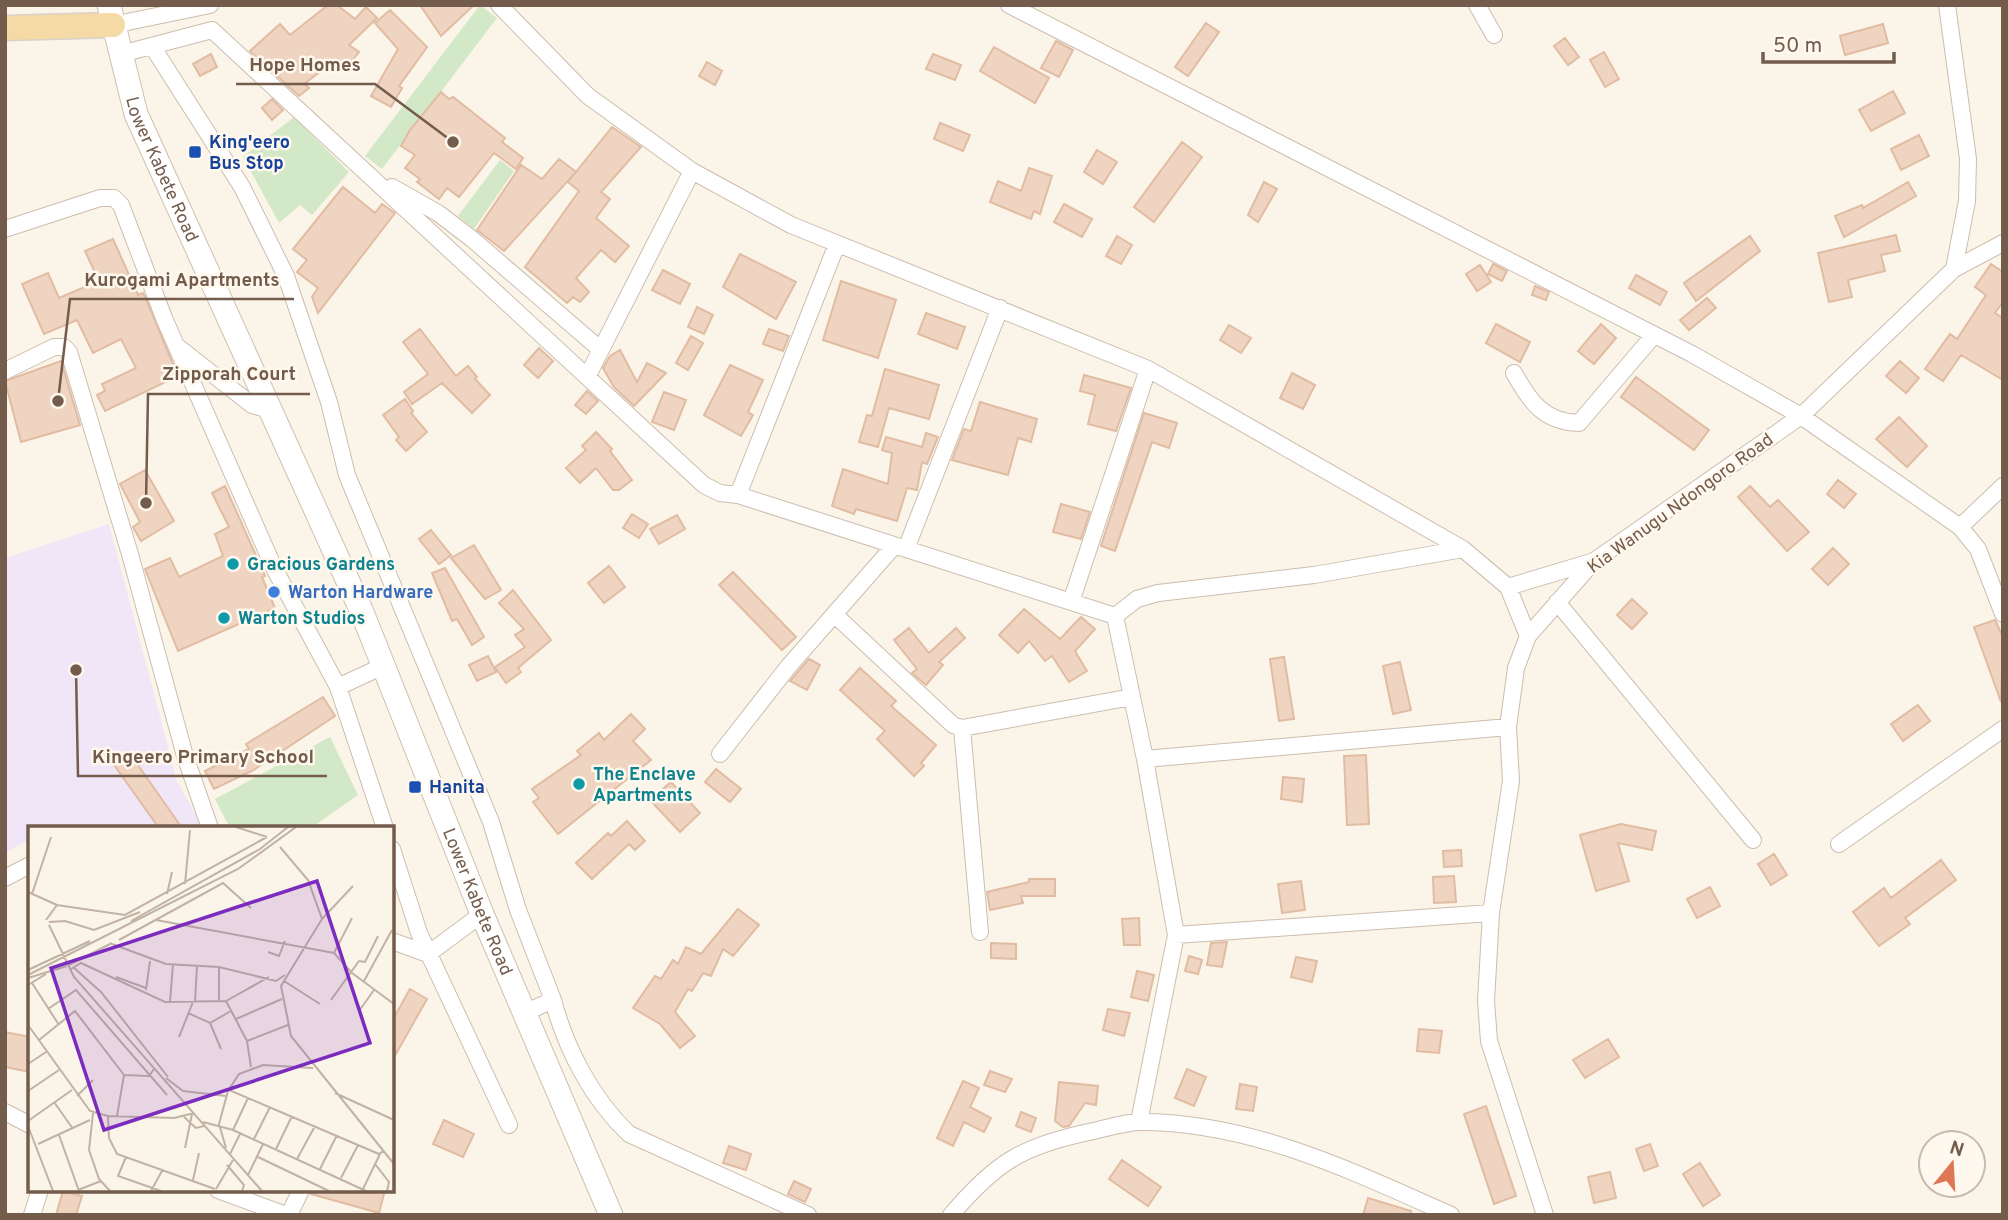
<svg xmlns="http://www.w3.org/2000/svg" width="2008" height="1220" viewBox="0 0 2008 1220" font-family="Overpass,sans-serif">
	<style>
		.education { fill: #f1e5f8 }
		.green { fill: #d3e8c7 }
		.building { fill: #efd5c1; stroke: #e1bca2; stroke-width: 2 }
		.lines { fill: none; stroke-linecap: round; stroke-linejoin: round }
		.street-casing { stroke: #cdbdaf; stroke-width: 18 }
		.secondary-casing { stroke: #d1bfaf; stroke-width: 25 }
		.primary-casing { stroke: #d8d1cd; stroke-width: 27 }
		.street { stroke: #fff; stroke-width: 16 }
		.secondary { stroke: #fff; stroke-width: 23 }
		.primary { stroke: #f6daa5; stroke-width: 24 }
		.transit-dot { fill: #1a4fb4; stroke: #fef8ee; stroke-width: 2.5 }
		.culture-dot { fill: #0f9aa8; stroke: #fef8ee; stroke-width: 2.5 }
		.shop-dot { fill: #3f7fe0; stroke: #fef8ee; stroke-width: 2.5 }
		.labels { text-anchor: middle; stroke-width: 5; stroke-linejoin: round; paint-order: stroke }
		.transit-label { font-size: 18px; font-weight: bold; fill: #164399; stroke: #fef8ee; text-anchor: start }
		.street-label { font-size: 18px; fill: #745c4d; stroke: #fef8ee }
		.culture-label { font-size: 18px; font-weight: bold; fill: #0d838f; stroke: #fef8ee; text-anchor: start }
		.shop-label { font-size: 18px; font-weight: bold; fill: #366cbe; stroke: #fef8ee; text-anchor: start }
		.inset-road { fill: none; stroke: #c1b2a5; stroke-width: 2 }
		.view { fill: #7b2cbf; fill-opacity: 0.15; stroke: #7b2cbf; stroke-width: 3.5 }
		.inset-edge { fill: none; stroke: #745c4d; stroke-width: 3.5 }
		.leader { fill: none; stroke: #745c4d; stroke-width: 2.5 }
		.callout-dot { fill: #745c4d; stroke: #fef8ee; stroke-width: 2.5 }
		.callout-label { font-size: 19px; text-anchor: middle; font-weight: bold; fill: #745c4d; stroke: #fef8ee; stroke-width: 5; stroke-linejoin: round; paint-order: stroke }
	</style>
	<rect width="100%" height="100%" fill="#fbf4e8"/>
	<path class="education" d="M109,524L177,781L203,828H30V839L5,853V558Z"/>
	<path class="green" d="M480,5L497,18L382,169L365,156Z
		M294,117L349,172L312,215L300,205L279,223L243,157Z
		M500,160L514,171L474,229L458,216Z
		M330,737L358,795L311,828H230L215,799Z"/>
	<path class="building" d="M328,5H337L355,19L366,7L377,18L349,45L359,52L347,67L337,59L304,84L309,88L299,96L250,51L280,24L290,35Z
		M420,5H474L441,36Z
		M390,10L427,47L399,86L402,88L391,107L371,96L398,49L375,23Z
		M1206,23L1219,32L1188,76L1175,67Z
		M1883,24L1888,43L1845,55L1840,36Z
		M1565,38L1579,57L1568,65L1554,46Z
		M1056,41L1073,50L1059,77L1041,68Z
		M994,47L1049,78L1035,103L980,71Z
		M1604,52L1619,79L1605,87L1590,60Z
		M211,54L217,67L200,76L193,64Z
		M933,54L961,65L955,80L926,69Z
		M707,62L722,71L715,85L699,76Z
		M1893,91L1905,113L1871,131L1859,110Z
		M441,92L449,99L453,97L505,138L502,142L523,158L516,169L494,153L459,197L447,188L439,199L417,182L420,179L405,168L415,155L401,146L410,130Z
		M272,99L283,110L272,120L262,108Z
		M940,123L970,135L963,151L934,139Z
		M612,127L641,147L601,192L610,199L596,218L629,246L615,262L601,250L576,278L589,292L580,302L573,297L567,303L525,267L579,191L568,182Z
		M1919,135L1929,156L1901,170L1891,149Z
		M1182,142L1202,157L1154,222L1134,207Z
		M1097,150L1117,162L1103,184L1084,172Z
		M559,159L576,172L504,251L477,230L521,165L542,179Z
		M1029,168L1052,176L1040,214L1034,211L1031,219L990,202L998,181L1021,191Z
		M1264,182L1277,189L1258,222L1248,215Z
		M1908,182L1916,196L1844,237L1835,216L1862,205L1863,208Z
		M343,187L375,213L382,204L395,213L318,313L312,297L318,288L297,272L307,260L293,249Z
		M1064,204L1092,219L1082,237L1054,222Z
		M1896,235L1900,251L1881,255L1885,271L1848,280L1852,297L1829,302L1818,253Z
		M1117,236L1132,245L1121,264L1106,256Z
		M1750,236L1760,251L1696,301L1684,283Z
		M113,239L138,295L143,293L146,299L178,376L105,411L97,395L105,391L102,384L136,368L121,339L93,353L77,320L44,334L22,284L48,273L59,298L99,281L85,251Z
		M740,254L796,282L776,319L723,287Z
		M1493,264L1507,271L1502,281L1488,274Z
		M1991,264L2003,272V302L1995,313L2003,318V380L1961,355L1943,381L1925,369L1950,334L1957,339L1986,295L1975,287Z
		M1480,265L1491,282L1477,291L1466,274Z
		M663,270L690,284L680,304L652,290Z
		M1636,275L1667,292L1660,305L1629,288Z
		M841,281L896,300L878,358L823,340Z
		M1535,286L1549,292L1546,300L1532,295Z
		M1707,298L1716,308L1689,330L1680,320Z
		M697,307L713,315L704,334L688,327Z
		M926,313L965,327L957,349L918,334Z
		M1496,324L1530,342L1520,362L1486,343Z
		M1601,324L1616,338L1594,364L1578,351Z
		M1229,325L1251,338L1241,353L1220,340Z
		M420,329L456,376L468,366L477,377L475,379L490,395L472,413L442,383L412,404L404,392L428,374L403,342Z
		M769,329L789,336L783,351L763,344Z
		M691,336L703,343L688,370L676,363Z
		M539,348L553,361L538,378L524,365Z
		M620,350L637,382L647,363L666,373L634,406L614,387L603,368L610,356Z
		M61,361L80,425L21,442L5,381Z
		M1900,361L1919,378L1906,393L1886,376Z
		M730,365L763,380L748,412L753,415L741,436L704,415Z
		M885,369L939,385L929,419L889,408L878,447L859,442L867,415L872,416Z
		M1292,373L1315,385L1303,409L1280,398Z
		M1084,375L1131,388L1116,431L1088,424L1095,395L1080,391Z
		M1636,377L1709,430L1694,450L1621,397Z
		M587,391L598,401L586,414L575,405Z
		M664,392L686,400L674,430L652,422Z
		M405,399L413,411L411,413L427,432L406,451L396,440L399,437L383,415Z
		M980,402L1037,419L1031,442L1018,438L1008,475L952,460L964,429L971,431Z
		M1144,413L1177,423L1169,448L1152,442L1115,551L1101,546Z
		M1899,417L1927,446L1907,467L1876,439Z
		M596,432L612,449L610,451L632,480L619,490H613L596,468L580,483L566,468L586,450L582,446Z
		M926,433L938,437L927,464L922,462L917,490L907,488L897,521L856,509L854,514L832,506L843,469L888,484L892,453L882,450L886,437L922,447Z
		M145,470L174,521L141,541L133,527L140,522L120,484Z
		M1838,480L1856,494L1844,508L1827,494Z
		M225,486L265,576L262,577L275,608L178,651L145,569L170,558L179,577L223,556L215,534L229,527L212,493Z
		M1750,486L1770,507L1778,500L1809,532L1787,551L1738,497Z
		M1061,504L1090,512L1081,539L1053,532Z
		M632,514L648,524L639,538L623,528Z
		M677,515L685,529L659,544L650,529Z
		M431,530L451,555L439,564L419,539Z
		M474,545L501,590L485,599L451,558Z
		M1833,548L1849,564L1828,585L1812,569Z
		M609,566L625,587L604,603L588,583Z
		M445,568L484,637L472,645L457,619L452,621L432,573Z
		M733,572L796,637L782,650L719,585Z
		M513,590L551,640L518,668L521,672L506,683L495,667L525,647L515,635L524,629L499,603Z
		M1632,599L1647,613L1632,629L1617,615Z
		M1024,609L1060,639L1081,617L1095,629L1075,651L1087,671L1069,682L1052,656L1045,661L1029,641L1018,653L999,635Z
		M1995,620L2003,637L2001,702L1974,627Z
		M909,628L929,653L956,628L965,638L939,662L943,665L926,685L912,673L917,669L894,640Z
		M488,656L496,672L477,681L469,665Z
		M1284,657L1294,719L1279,721L1270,659Z
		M809,659L820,665L807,690L790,681Z
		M1400,662L1411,710L1393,714L1383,666Z
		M860,668L896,701L891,706L936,745L921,763L924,766L914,776L877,739L885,731L840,690Z
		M323,697L335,716L252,771L214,789L205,771L249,749L246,744Z
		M1918,705L1930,721L1903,741L1891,724Z
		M631,714L645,729L633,741L651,760L558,834L533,802L539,798L532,789L581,755L577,751L599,733L604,740Z
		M128,751L182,828H159L112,762Z
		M1366,755L1369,824L1347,825L1344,756Z
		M716,769L741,789L730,802L705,782Z
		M1283,777L1304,779L1302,802L1281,799Z
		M671,782L700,813L680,832L650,800Z
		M627,821L645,841L635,850L629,844L592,879L576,863L608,833L611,836Z
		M1621,824L1656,831L1652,850L1618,843L1629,881L1596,891L1580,835Z
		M1461,850L1462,866L1444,867L1443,851Z
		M1774,854L1787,875L1771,885L1758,864Z
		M1941,860L1956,880L1905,918L1910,924L1879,946L1853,912L1884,888L1891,898Z
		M1454,876L1456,902L1434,903L1433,877Z
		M1029,879H1055V896H1021L1023,903L990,910L987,892L1029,882Z
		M1301,881L1305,910L1282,913L1278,884Z
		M1710,887L1720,906L1697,918L1687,899Z
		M738,909L759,925L733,956L723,949L711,976L703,973L692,991L688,989L675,1012L695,1036L680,1048L660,1024L633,1008L655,976L661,979L673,960L678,964L686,947L701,954Z
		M1139,918L1140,945H1124L1122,919Z
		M1227,942L1222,967L1207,965L1211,943Z
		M991,943L1016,944V959L991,958Z
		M1189,956L1202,960L1198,974L1185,971Z
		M1296,957L1317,961L1312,982L1291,977Z
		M1137,971L1154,975L1148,1001L1131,997Z
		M410,989L427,999L392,1061V1021Z
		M1108,1009L1130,1013L1124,1036L1103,1030Z
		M1419,1029L1442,1031L1439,1053L1417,1051Z
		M5,1032L30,1037V1072L5,1067Z
		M1608,1039L1619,1057L1585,1078L1573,1060Z
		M1187,1069L1206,1077L1194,1106L1175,1098Z
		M990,1071L1012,1079L1005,1092L984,1085Z
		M963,1081L979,1088L970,1107L991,1118L984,1132L964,1122L953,1146L937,1138Z
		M1059,1082L1098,1086L1096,1105L1085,1103L1069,1126L1063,1127L1055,1121Z
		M1240,1084L1257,1087L1253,1111L1236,1109Z
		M1486,1106L1516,1196L1494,1204L1464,1114Z
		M1021,1112L1036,1118L1031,1132L1016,1126Z
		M444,1120L474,1134L463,1157L433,1144Z
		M1650,1144L1658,1166L1644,1171L1636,1149Z
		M729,1146L751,1154L746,1170L723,1163Z
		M1122,1160L1161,1187L1148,1206L1109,1179Z
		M1700,1163L1720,1195L1703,1206L1683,1174Z
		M1610,1172L1616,1198L1594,1203L1588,1177Z
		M794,1181L811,1189L805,1202L788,1194Z
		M312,1190H385L379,1213L311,1194Z
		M63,1191L82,1196L76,1215H56Z
		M1368,1198L1411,1211V1215H1363Z"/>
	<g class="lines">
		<g class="street-casing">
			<path id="street" d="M499,5L588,96L692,171L791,225L1148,369L1463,549L1508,587L1591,562
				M1009,5L1692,354L1801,416L1960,527L1978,549L2003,614
				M1477,5L1494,35
				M113,25L210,5
				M152,46L242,187L286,276L329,402L347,475L491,822L518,910L553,1000
				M121,54L212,30L704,485L720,493L738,495L1115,616L1145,759L1176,935L1139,1122
				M392,187L438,213L472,239L601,350
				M5,229L100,198H114L121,205L164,318L274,568L338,687L385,828
				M1954,269L2003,243
				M178,347L252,405L270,410
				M5,371L54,347H64L69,352L130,554L185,756L210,828
				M1514,373C1530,402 1544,422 1579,423L1654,335
				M587,377L692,171
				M738,495L837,244
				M1960,527L2003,486
				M906,549L1000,308
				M1508,587L1528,636
				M1071,602L1148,369
				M1557,602L1753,840
				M835,615L953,725L962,728L1132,697
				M1115,616L1137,599L1158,593L1314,575L1463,549
				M338,687L383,666
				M962,728L980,932
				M720,754L788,667L894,546
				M1145,759L1508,727
				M1839,844L2003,729
				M392,849L419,933L509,1125
				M5,878L30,865
				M1176,935L1491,913
				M392,941L428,954L482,914
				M524,1013L553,1000C566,1049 592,1099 629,1134L808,1215
				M5,1112L30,1125
				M218,1190L286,1215
				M32,1215L40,1190
				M289,1215L301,1190
				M951,1215C995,1163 1022,1146 1089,1132C1105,1129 1124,1122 1141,1122C1251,1122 1352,1171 1451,1215
				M1545,1215L1489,1041L1486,1001L1491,913L1511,781L1508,727L1516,668L1528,636L1594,561L1801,416L1954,269L1967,201L1968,159L1947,5"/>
		</g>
		<g class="secondary-casing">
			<g id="secondary">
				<path id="s1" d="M109,5L136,114L362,612L482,914L611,1215"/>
			</g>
		</g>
		<g class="primary-casing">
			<path id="primary" d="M5,28L113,25"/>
		</g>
		<use href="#street" class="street"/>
		<use href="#secondary" class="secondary"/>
		<use href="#primary" class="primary"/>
	</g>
	<g class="transit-dot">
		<rect x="188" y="145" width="14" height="14" rx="3.5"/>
		<rect x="408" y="780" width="14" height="14" rx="3.5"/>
	</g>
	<g class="culture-dot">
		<circle cx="233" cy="564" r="7"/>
		<circle cx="224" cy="618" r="7"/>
		<circle cx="579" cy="784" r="7"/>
	</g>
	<circle class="shop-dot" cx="274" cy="592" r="7"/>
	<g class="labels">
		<g class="transit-label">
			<text x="209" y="148">King'eero<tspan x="209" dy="21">Bus Stop</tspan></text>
			<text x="429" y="793">Hanita</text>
		</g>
		<g class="street-label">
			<text dy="6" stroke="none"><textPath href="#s1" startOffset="173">Lower Kabete Road</textPath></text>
			<text transform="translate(1680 503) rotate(-36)" y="6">Kia Wanugu Ndongoro Road</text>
			<text dy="6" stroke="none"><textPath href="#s1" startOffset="971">Lower Kabete Road</textPath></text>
		</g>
		<g class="culture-label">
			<text x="247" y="570">Gracious Gardens</text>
			<text x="238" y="624">Warton Studios</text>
			<text x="593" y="780">The Enclave<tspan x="593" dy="21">Apartments</tspan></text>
		</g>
		<g class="shop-label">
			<text x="288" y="598">Warton Hardware</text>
		</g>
	</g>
	<g transform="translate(28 826)">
		<rect width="366" height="366" fill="#fbf4e8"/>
		<path class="inset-road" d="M208,1L239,11M252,21L280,54L294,93L253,160L263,210L366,338M157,58L162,4M0,66L29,79M4,68L23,11M139,68L144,46M294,93L325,60M18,94L29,79L97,89L239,11M128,94L306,127L324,147L366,178M103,95L232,23L260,1M21,96L37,95L66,104L112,86M21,99L46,151L234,365M91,114L195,57L223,82M84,118L138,138L191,141L248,155L257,149M240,126L251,130L257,115M306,127L324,92M41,139L84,117M45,141L73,166L140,251M43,143L53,137L137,176L198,175L219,215L223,241M0,144L62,115M0,149L210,43L268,1M88,151L118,162M0,152L39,140M256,155L292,178M336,155L364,104M4,157L31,199M0,159L18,148M118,164L122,135M303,174L331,135L337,136L350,110M191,175V141M198,175L241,151M142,176L145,138M167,176L169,139M20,183L48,164L139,269M331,185L346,164M160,187L182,197L203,185M208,193L254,173M182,197L193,223M0,199L62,285L80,290L146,292L166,287M151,211L165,176M11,214L47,185L96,249M219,215L260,199M0,238L18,226M138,252L155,265L198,270M201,264L351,328L355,325M0,265L31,244M307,267L366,294M49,270L65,254M26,276L45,303M65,287L61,324L71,353L82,365M80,290L81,312L89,328L187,363M89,290L96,249L121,250L126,243M156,291L168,302L176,300M0,295L44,264M175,296L205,304L338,365M0,300L25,365M205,304L220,272M31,309L51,365M226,313L242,281M10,318L62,294M157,322L164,288M198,322L191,298L200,265L211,248L235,239L285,242M248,323L264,290M202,328L212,308M98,331L90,350L133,365M230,331L301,365M269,333L287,300M347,338L361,356L359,365M199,339L216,359L214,365M292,343L309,309M220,349L235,318M313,352L330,319M165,354L171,327M188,363L205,334M335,363L352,328M50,364L73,355M123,365L135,343"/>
		<path class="view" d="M289,55L342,217L76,304L23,142Z"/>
		<rect width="366" height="366" class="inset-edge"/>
	</g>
	<path class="leader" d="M453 142L375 84H236M58 401L70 299H294M146 503L148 394H310M76 670L78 776H327"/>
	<g class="callout-dot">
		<circle cx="453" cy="142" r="7"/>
		<circle cx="58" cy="401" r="7"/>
		<circle cx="146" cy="503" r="7"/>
		<circle cx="76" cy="670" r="7"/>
	</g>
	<g class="callout-label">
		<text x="305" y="71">Hope Homes</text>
		<text x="182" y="286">Kurogami Apartments</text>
		<text x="229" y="380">Zipporah Court</text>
		<text x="203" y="763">Kingeero Primary School</text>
	</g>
	<rect width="2008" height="1220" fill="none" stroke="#745c4d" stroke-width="14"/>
	<g transform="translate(1952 1164) rotate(18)"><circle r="33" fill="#fef8ee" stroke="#c7baae" stroke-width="2"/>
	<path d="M0-5L12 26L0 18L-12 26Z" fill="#de7755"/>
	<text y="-10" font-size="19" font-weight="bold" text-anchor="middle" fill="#745c4d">N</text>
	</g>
	<path d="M1763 52v10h131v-10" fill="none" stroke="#745c4d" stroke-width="3.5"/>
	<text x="1773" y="52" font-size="21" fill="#745c4d" stroke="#fef8ee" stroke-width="5" paint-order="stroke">50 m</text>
</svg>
